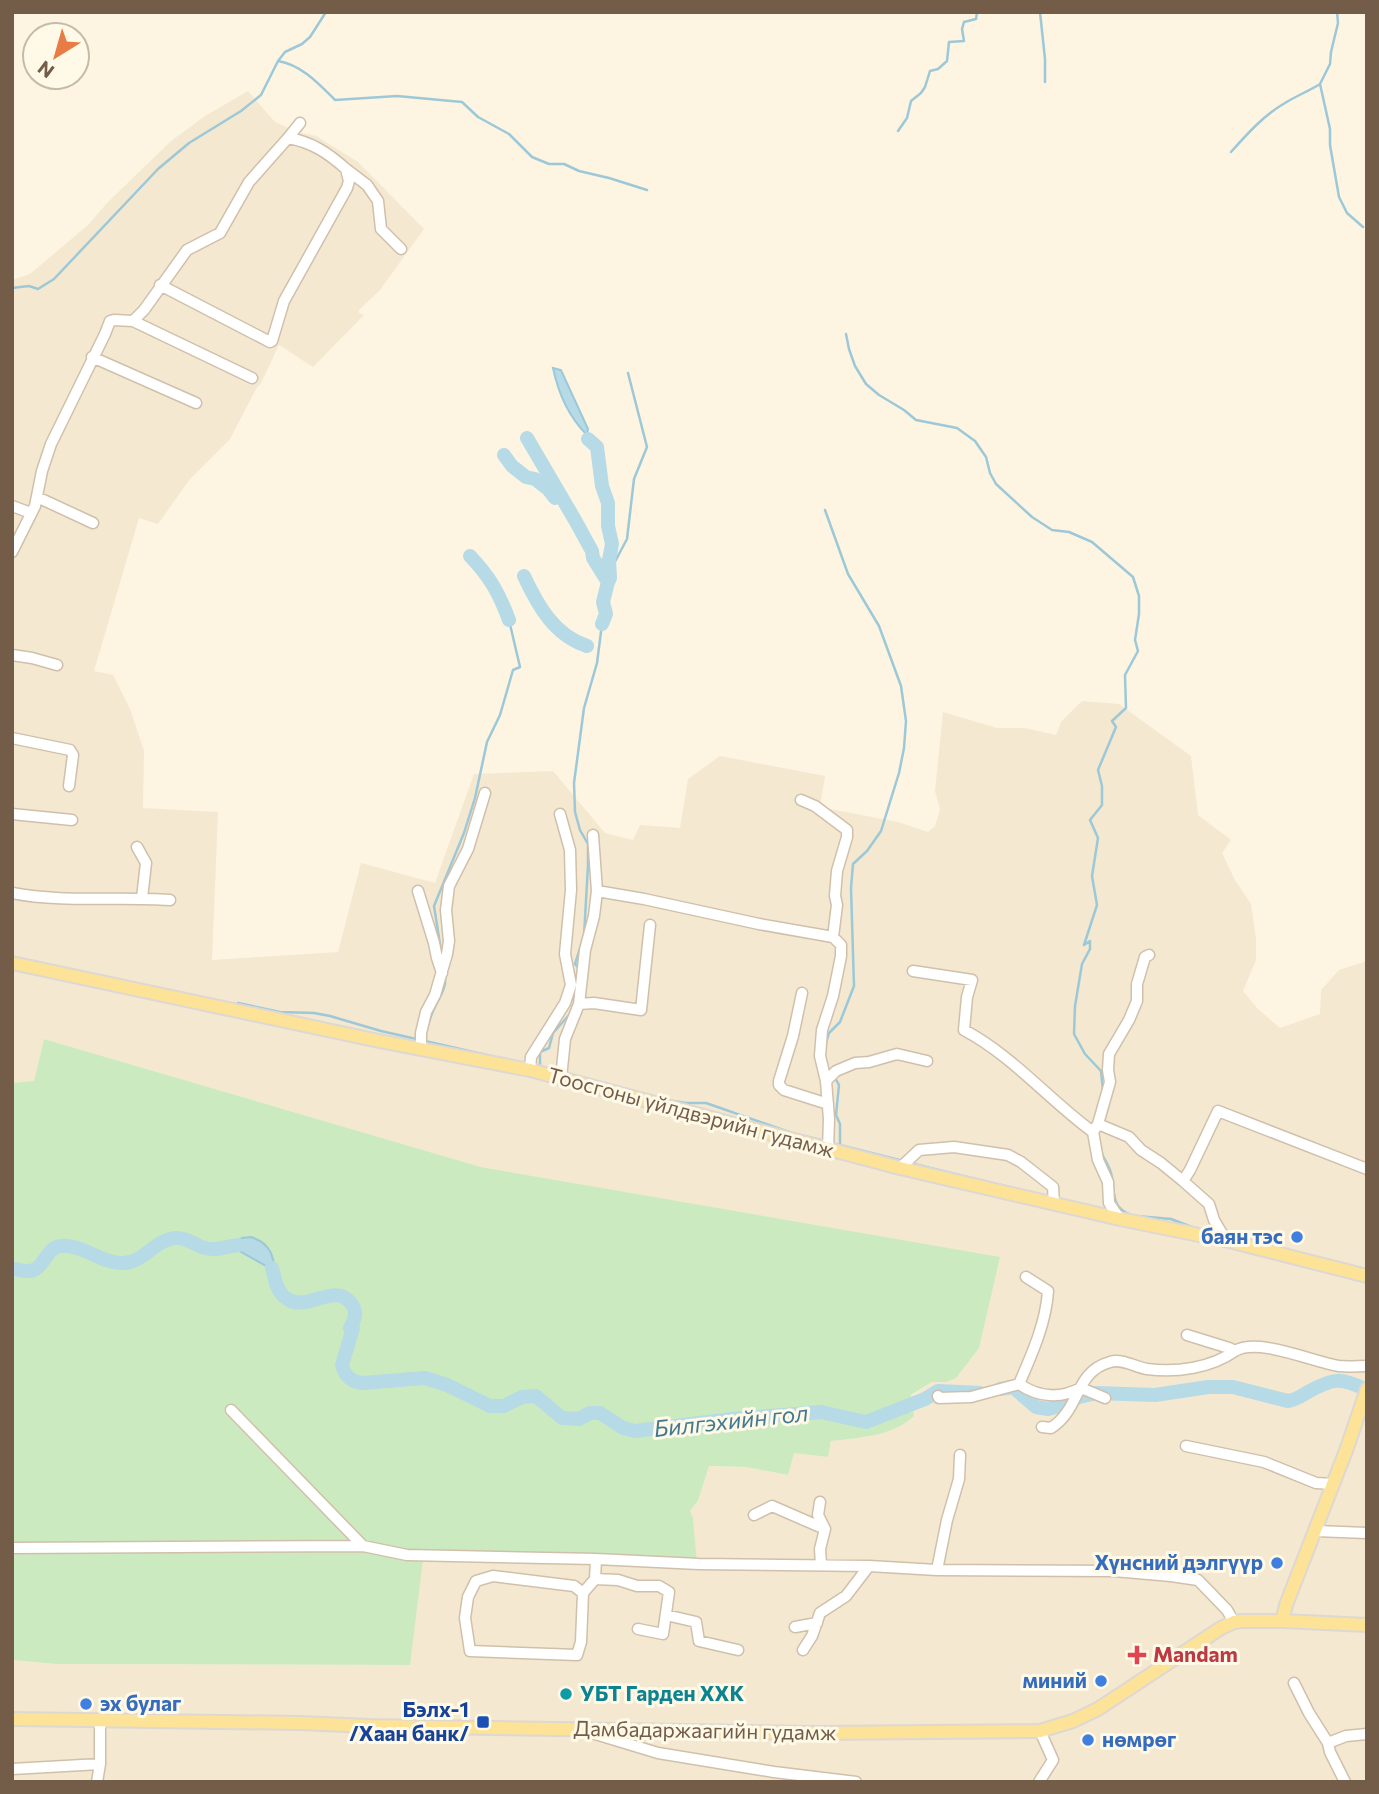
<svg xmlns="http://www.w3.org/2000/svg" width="1379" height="1794" viewBox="0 0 1379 1794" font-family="Commissioner,sans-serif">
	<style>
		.residential { fill: #f4e8d0 }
		.green { fill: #cceac0 }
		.water { fill: #b6dae6; stroke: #9cc8d8; stroke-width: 2 }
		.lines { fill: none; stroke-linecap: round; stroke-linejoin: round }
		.stream { stroke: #9cc8d8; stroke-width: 2.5 }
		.river { stroke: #b6dae6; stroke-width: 14 }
		.minor-casing { stroke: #d0c0ab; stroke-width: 13 }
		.major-casing { stroke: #ded8d3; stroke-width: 16 }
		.minor { stroke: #fff; stroke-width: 10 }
		.major { stroke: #fde398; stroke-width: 12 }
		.shop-dot { fill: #3f7fe0; stroke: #fff9e8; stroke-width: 2.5 }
		.health-dot { fill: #e0444e; stroke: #fff9e8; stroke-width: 2.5 }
		.culture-dot { fill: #0f9aa8; stroke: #fff9e8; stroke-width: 2.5 }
		.transit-dot { fill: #1a4fb4; stroke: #fff9e8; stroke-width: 2.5 }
		.labels { text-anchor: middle; stroke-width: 6; stroke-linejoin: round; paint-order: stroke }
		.street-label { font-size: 21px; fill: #745d48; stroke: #fff9e8 }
		.shop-label { font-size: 21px; font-weight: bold; fill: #366cbe; stroke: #fff9e8; text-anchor: end }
		.health-label { font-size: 21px; font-weight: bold; fill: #be3a42; stroke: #fff9e8; text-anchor: start }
		.culture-label { font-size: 21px; font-weight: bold; fill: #0d838f; stroke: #fff9e8; text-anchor: start }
		.transit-label { font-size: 21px; font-weight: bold; fill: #164399; stroke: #fff9e8; text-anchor: end }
		.water-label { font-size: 23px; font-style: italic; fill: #447a90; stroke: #fff9e8 }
	</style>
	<rect width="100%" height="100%" fill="#fdf5e2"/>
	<path class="residential" d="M248,91L275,122L298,132L316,136L358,162L424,229L380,290L359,310V313L364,315L313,367L279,345L261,383L256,389L230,439L190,479L158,524L139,518L94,671L113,675L130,709L144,751L143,808L218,812L212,960L338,952L361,863L435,883L474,774L553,771L605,833L633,840L640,825L680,828L688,779L720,756L825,776L820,807L898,822L928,832L935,826L940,810L935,791L943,712L997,728H1025L1056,735L1061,722L1082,701L1119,704L1191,756L1198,815L1231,840L1222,853L1235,880L1251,904L1256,939V960L1243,991L1258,1009L1280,1028L1320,1014L1321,990L1339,970L1364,962L1367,955V1782H12V1660L55,1664L409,1665L423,1551L690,1511L698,1501L709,1466L746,1467L788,1475L793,1452L828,1457L831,1441L867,1437L911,1396L932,1382H946L1000,1258L481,1167L44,1039L34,1081L12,1083V280L30,274L88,225L107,203L171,141L205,116Z"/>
	<path class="green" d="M44,1039L481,1167L1000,1257L979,1348L956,1378L946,1382H932L911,1395L914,1416C893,1436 859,1438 831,1441L828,1457L794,1453L788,1475L746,1467L709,1466L698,1501L690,1511L693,1518L697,1566L424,1551L410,1665L55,1664L12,1660V1083L34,1081Z"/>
	<path class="water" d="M553,368L561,370L588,429L587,435C569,417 558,392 553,368Z
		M251,1237C276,1245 273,1263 278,1285L276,1286L271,1271L266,1266L234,1248L222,1249L223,1247L242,1238Z"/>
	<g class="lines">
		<path class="stream" d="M1040,12L1045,59V82
			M1337,12L1338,23L1331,52L1330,64L1320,84L1330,129V145L1339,197L1347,213L1363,227
			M278,61C302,65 319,84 335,100L397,96L462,102L478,117L509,134L532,157L549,164H564L579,171L609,178L647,190
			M898,131L907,118L911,101L921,93L925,87L930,71L938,69L947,61L949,42L964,41L962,29L964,22L976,19L977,12
			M1231,152C1247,134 1264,115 1285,103C1296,96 1309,91 1320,84
			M12,288L29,286L38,289L54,279L158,169L189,143L241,111L261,95L278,61L285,52L302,44L310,37L326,12
			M846,334L849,349L855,366L866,384L879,395L904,410L916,420L957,428L975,441L986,457L990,473L996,484L1032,517L1052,530L1069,532L1092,542L1133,577L1139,596V614L1135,640L1138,651L1125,675L1126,708L1112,721L1116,727L1098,770L1102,786V805L1090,820L1098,838L1092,876L1097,905L1084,945L1090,941V949L1082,964L1075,1006L1074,1034L1085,1054L1101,1071L1103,1091
			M825,510L848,574L879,626L901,686L906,721L904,748L899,773L881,831L867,851L853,864L851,888L854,986L840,1022L829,1033L825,1046
			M610,571L627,539L634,479L647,447L628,373
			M442,957L434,906L464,833L475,798L487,742L500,715L513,670L520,667L509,620
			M580,969L575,964L584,936L588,865V844L580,830L575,812L574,783L584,708L597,663L602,624
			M238,1003L280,1012L314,1013L330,1016L381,1031L491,1056
			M426,1032C428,1025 430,1018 433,1011C439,997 447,989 445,974
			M540,1067V1052L549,1048L553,1033L570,1014
			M834,1076L839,1085L836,1115L840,1124V1144
			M667,1100L686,1103H706L792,1133L825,1141
			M832,1143L903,1161
			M1101,1152C1104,1159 1109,1165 1111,1173C1116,1191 1109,1207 1131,1215
			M910,1163L1029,1192
			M1137,1216L1171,1219L1197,1229L1216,1231
			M1226,1233L1255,1240"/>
		<path class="river" d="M527,438L575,520L592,551L593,558L608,582L603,602L606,614L602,624
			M588,439L597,447L602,486L608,503V526L612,544L609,560L610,578L608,582
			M504,455L512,466L526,477L535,479L548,489L555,498
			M470,556C490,577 499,593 509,620
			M524,576C538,606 554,635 587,646
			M272,1268C276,1281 276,1293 289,1300C309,1311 335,1282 351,1303C358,1312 355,1319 350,1328H353L342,1365C345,1376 351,1382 362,1383L425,1378L447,1385L490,1406H504L522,1397L536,1396L562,1418L579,1419L590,1413H600L623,1428L635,1431L732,1419L821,1412L866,1422L925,1399L938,1391L980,1393
			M12,1269C19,1269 27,1273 34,1270C45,1265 47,1247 61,1246C83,1244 102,1264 123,1263C144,1263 156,1238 177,1238C186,1238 194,1244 202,1247C215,1252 227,1246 239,1245
			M1000,1389L1013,1387L1036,1407L1048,1409L1060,1406L1079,1397L1097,1393L1155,1395L1208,1387H1233L1288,1401C1296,1400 1301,1396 1308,1392C1333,1378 1340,1377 1367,1390"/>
		<g class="minor-casing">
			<path id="minor" d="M288,138L300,123
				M346,169L367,185L378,201L381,229L401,249
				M133,321L252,378
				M92,357L196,403
				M37,497L93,523
				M12,506L31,513
				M12,552L35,506L42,471L51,444L105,334L110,321L114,320L133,321L144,310L187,250L220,233L249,182L288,138C312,142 328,153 346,169L349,181L347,188L284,301L272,341L270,342L160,285
				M12,655L32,658L57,665
				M12,738L70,750L73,755L69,786
				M801,800L815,806L847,830V837L837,871L835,896L837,905L833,937
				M12,814L72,820
				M593,835L597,891L644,899L759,924L833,937L841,945V956L833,996L822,1030L820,1056L826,1081L829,1119L828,1149
				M137,847L146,863L142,898
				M418,891L434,943L437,958L442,973
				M12,893C64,903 118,896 170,900
				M913,971L972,980L967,997L964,1030C1013,1056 1049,1100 1093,1132
				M802,993L793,1036L779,1081V1085L784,1090L828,1104
				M579,1004L594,1003L641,1010L650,925
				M421,1048V1033L426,1012L435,995L447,954L449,941L446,910L449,886L468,849L485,793
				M530,1070L531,1057L565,1003L571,985L565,954L571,890L570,850L560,814
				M561,1078L565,1039L579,1004L585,950L594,916L597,891
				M826,1081L836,1071L855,1063L869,1062L897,1054L927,1061
				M1098,1124L1129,1137L1141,1150L1161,1163L1183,1181
				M900,1168L919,1150L954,1147L1008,1155L1021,1162L1053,1187L1054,1204
				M1120,1219L1109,1203L1108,1182L1098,1160L1093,1132L1098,1124L1110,1082L1108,1070L1109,1054L1129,1020L1137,1001V984L1145,957L1149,955
				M1229,1241L1221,1232L1214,1220L1209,1204L1183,1181L1190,1170L1218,1111L1367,1169
				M1187,1335L1229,1348L1235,1351C1258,1337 1313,1362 1339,1366C1348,1367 1358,1366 1367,1366
				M1019,1384C1032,1354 1046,1323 1048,1291L1026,1277
				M938,1396L939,1398L971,1397L1019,1384C1038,1397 1060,1399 1081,1388L1105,1398
				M231,1410L363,1546
				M1042,1427L1051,1428C1081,1409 1074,1372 1110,1362C1122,1358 1135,1367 1147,1369C1176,1373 1211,1368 1235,1351
				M1186,1446L1264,1462L1316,1483L1333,1484
				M820,1502L818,1515L825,1529L820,1549L821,1565
				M754,1515L772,1506L825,1529
				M1316,1531L1367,1533
				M12,1548L363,1546L407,1555L596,1559L699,1564L869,1566L937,1570L1114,1571L1171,1576L1198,1580L1227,1610L1234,1622
				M937,1570L947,1520L959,1479L960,1455
				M595,1579L618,1580L637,1586H659L669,1592L663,1634L638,1629
				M583,1593L574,1586L493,1576L476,1581L468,1597L465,1618L470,1651L577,1655L581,1642L583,1593L595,1579L596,1559
				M666,1615L696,1622L699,1641L738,1650
				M795,1627L817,1623
				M803,1650L812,1636L820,1613L846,1596L869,1566
				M1294,1683L1309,1713L1328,1743L1330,1752L1345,1782
				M592,1733L658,1753L774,1772L856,1782
				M1328,1743L1346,1736L1367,1734
				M12,1769L100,1764V1720
				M97,1782L100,1764
				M1039,1782L1053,1760L1040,1731"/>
		</g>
		<g class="major-casing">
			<path id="major" d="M12,963L379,1041L530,1070L900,1168L1120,1219L1229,1241L1367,1276
				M1282,1621L1286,1605L1347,1448L1367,1389
				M12,1719L300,1723L369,1726L817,1733L1040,1731L1073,1721L1098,1709L1221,1628L1234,1622L1242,1621H1282L1367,1625"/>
		</g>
		<use href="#minor" class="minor"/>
		<use href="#major" class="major"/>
	</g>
	<g class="shop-dot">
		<circle cx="1297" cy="1237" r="7"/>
		<circle cx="1277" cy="1563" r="7"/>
		<circle cx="1101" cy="1681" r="7"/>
		<circle cx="86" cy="1704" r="7"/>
		<circle cx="1088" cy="1740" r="7"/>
	</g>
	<path class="health-dot" d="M1133.5 1644.5h7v7h7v7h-7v7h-7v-7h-7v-7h7z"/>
	<circle class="culture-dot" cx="566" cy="1694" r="7"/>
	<rect class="transit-dot" x="476" y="1715" width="14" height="14" rx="3.5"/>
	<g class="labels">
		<g class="street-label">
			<text transform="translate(691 1113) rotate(15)" y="7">Тоосгоны үйлдвэрийн гудамж</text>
			<text transform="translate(705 1731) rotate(1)" y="7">Дамбадаржаагийн гудамж</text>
		</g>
		<g class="shop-label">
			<text x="1283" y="1244">баян тэс</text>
			<text x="1263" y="1570">Хүнсний дэлгүүр</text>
			<text x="1087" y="1688">миний</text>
			<text x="100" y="1711" text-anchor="start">эх булаг</text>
			<text x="1102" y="1747" text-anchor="start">нөмрөг</text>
		</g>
		<g class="health-label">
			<text x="1153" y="1662">Mandam</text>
		</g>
		<g class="culture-label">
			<text x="580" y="1701">УБТ Гарден ХХК</text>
		</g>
		<g class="transit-label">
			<text x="469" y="1717">Бэлх-1<tspan x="469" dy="24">/Хаан банк/</tspan></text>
		</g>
		<g class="water-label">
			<text transform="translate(731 1421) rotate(-6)" y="8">Билгэхийн гол</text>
		</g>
	</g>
	<rect width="1379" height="1794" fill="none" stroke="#745d48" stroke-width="28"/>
	<g transform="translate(56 56) rotate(217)"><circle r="33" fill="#fff9e8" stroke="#c7bba8" stroke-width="2"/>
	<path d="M0-5L12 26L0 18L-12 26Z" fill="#e97b44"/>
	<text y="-10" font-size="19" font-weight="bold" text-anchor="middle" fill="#745d48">N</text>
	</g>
</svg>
